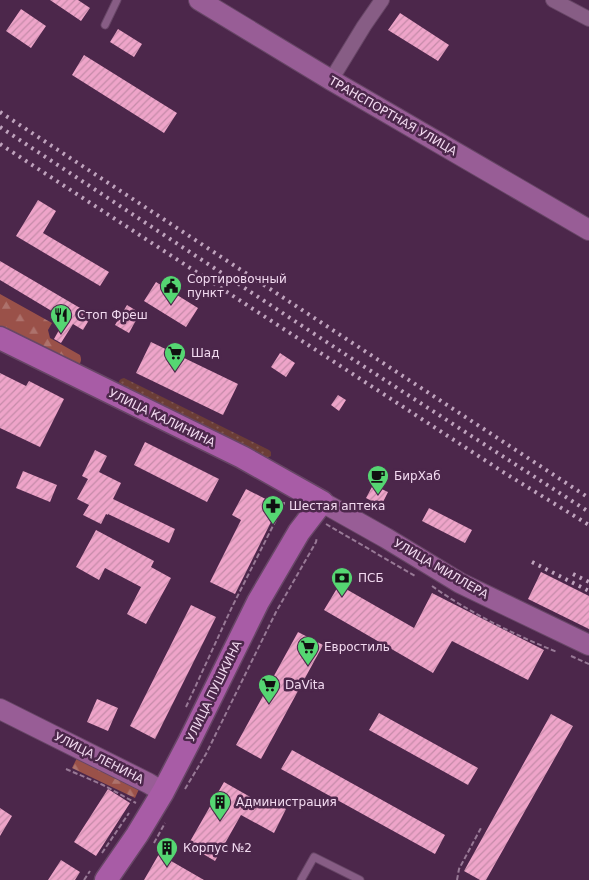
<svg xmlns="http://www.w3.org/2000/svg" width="589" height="880" viewBox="0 0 589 880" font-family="'DejaVu Sans',sans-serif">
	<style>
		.grass { fill: url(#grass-dots) }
		.forest { fill: url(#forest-firs) }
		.building { fill: url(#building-hatch) }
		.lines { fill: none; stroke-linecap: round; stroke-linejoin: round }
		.lane-casing { stroke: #674666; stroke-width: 9 }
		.street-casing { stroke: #674666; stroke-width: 16 }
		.secondary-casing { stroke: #674666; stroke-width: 22 }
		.primary-casing { stroke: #674666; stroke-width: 25 }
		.path { stroke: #987996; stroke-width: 2; stroke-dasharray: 5 2.5; stroke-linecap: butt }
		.lane { stroke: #875d85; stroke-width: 7 }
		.street { stroke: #875d85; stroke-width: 14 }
		.secondary { stroke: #985d96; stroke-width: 20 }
		.primary { stroke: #a85ca6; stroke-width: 22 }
		.rail { stroke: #bfa3bd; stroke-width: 4; stroke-dasharray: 2.5 5; stroke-linecap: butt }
		.labels { text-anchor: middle; stroke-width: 5; stroke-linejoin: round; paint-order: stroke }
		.street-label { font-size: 12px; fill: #f2daf0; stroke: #4c274b }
		.poi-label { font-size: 12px; fill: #f2daf0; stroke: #4c274b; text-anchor: start }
	</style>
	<defs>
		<pattern id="grass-dots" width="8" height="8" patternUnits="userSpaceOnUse" patternTransform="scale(1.25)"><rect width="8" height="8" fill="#6b3d37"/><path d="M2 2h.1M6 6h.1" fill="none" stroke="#815854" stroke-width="1.8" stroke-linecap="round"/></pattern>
		<pattern id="forest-firs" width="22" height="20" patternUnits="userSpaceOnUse" patternTransform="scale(1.25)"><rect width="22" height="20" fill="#9a5149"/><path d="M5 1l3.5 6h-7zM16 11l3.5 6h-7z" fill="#ad726c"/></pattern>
		<pattern id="building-hatch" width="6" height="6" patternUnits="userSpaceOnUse" patternTransform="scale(1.25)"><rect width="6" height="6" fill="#eea4c9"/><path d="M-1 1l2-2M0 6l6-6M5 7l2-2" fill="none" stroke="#c58ba9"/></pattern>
	</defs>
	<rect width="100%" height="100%" fill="#4c274b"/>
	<path class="grass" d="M124,378L269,450L271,452V456L267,458L120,386L119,381L121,379Z"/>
	<path class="forest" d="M0,294L52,323L48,330L50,338L80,355C82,360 81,362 78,366L0,329Z
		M78,756L139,789L135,798L72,768Z"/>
	<path class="building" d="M50,0H78L90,8L81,21Z
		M21,9L46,26L31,48L6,31Z
		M400,13L449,45L438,61L388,30Z
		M118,29L142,44L134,57L110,42Z
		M84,55L177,113L164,133L72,75Z
		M38,200L56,211L43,233L109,272L100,286L16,236Z
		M0,261L92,315L83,330L73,324L61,343L54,339L65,319L0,280Z
		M156,282L198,308L186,327L144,301Z
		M127,305L140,313L129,333L115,325Z
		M151,342L238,384L223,415L136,373Z
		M280,353L295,363L286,377L271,367Z
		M0,373L26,386L29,381L64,399L40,447L0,428Z
		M338,395L346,400L339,411L331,405Z
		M145,442L219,479L207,502L134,465Z
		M95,450L107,456L99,472L121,483L113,499L175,529L169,543L108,514V515L106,514L101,524L83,515L89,505L77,499L88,479L82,476Z
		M23,471L57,485L50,502L16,488Z
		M373,485L388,492L381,506L366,498Z
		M246,489L279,506L235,594L210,582L241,520L232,515Z
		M429,508L472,530L465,543L422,521Z
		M96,530L154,561L151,567L171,578L146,624L127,614L141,587L105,568L99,580L76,567Z
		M541,572L589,596V629L528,599Z
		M339,585L414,628L432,593L544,650L528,680L452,641L433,673L324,610Z
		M191,605L216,617L155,739L130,726Z
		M298,632L323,645L261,759L236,745Z
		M97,699L118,708L108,731L87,722Z
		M379,713L478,768L468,785L369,730Z
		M551,714L573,726L486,880H480L464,871Z
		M292,750L445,835L435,854L281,769Z
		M224,782L261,803L264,797L286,809L274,833L241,815L215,861L188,845Z
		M108,789L130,803L96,856L74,842Z
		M0,808L12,816L0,836Z
		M159,854L204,880H144Z
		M61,860L80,872L75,880H48Z"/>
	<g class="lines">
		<g class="lane-casing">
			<path id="lane" d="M105,25L117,0
				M301,880L314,857L360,880"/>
		</g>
		<g class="street-casing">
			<path id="street" d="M553,0L589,19
				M331,80L364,26L382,0"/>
		</g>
		<g class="secondary-casing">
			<path id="secondary" d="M199,0L331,80L589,230
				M322,502L386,538L460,583L589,645
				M0,709L148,783L163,792"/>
		</g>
		<g class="primary-casing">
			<path id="primary" d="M0,338L242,457L322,502L299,532L258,602L189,742L163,792L137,835L106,880"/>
		</g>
		<path class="path" d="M326,524L415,576
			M432,586C470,613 513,634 557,652
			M571,656L589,664
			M186,707L232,607L284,504V502
			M66,769L103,785L136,803
			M185,789L206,754L276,612L316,542L317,537
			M154,843L165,823
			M102,853L129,813
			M84,880L90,871
			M457,880L459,869L482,826"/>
		<use href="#lane" class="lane"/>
		<use href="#street" class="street"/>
		<use href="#secondary" class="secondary"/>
		<use href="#primary" class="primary"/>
		<path class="rail" d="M0,112L589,498
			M0,127L357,362L589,512
			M0,144L503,472L589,525
			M532,562L589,591
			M573,574L589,582"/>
	</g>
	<defs>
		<g id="civic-pin" transform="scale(1.125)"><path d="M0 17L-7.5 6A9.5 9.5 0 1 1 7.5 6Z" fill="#55d672" stroke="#4c274b"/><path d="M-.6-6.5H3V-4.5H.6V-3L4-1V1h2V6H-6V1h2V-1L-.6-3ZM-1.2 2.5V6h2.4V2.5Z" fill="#111"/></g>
		<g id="restaurant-pin" transform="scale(1.125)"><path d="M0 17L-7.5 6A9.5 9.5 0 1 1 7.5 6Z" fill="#55d672" stroke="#4c274b"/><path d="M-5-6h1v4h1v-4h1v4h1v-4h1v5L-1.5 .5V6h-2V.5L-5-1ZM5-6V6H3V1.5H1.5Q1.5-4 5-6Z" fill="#111"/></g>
		<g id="supermarket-pin" transform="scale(1.125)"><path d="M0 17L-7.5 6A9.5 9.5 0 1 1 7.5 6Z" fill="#55d672" stroke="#4c274b"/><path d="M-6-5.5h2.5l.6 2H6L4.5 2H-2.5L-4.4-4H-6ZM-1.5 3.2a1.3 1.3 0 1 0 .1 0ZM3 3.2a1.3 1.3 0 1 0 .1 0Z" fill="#111"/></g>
		<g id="cafe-pin" transform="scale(1.125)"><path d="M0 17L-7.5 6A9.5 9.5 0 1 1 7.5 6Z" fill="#55d672" stroke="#4c274b"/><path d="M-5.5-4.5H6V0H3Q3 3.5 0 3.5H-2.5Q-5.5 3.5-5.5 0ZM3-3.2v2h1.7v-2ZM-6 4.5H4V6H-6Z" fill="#111"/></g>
		<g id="pharmacy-pin" transform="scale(1.125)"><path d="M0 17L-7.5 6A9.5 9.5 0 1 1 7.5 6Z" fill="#55d672" stroke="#4c274b"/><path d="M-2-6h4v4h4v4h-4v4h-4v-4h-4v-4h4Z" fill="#111"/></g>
		<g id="bank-pin" transform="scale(1.125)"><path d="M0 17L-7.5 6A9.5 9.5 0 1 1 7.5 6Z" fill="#55d672" stroke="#4c274b"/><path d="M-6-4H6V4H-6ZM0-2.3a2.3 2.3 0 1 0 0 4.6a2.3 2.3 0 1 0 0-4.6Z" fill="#111"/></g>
		<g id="building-pin" transform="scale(1.125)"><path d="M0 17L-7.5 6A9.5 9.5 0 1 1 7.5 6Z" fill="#55d672" stroke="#4c274b"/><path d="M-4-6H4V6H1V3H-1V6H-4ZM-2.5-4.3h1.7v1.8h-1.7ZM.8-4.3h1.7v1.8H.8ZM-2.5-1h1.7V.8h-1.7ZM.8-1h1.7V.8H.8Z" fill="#111"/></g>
	</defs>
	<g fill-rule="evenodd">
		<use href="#civic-pin" x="171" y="286"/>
		<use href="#restaurant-pin" x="61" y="315"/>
		<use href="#supermarket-pin" x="175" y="353"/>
		<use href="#cafe-pin" x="378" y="476"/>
		<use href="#pharmacy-pin" x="273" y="506"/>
		<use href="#bank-pin" x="342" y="578"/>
		<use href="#supermarket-pin" x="308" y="647"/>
		<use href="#supermarket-pin" x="269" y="685"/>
		<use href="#building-pin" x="220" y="802"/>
		<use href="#building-pin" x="167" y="848"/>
	</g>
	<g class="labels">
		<g class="street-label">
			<text transform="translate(393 116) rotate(30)" y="4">ТРАНСПОРТНАЯ УЛИЦА</text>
			<text transform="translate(162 418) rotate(26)" y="4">УЛИЦА КАЛИНИНА</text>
			<text transform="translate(441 569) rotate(30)" y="4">УЛИЦА МИЛЛЕРА</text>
			<text transform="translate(214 691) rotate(-64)" y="4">УЛИЦА ПУШКИНА</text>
			<text transform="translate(99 758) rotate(27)" y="4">УЛИЦА ЛЕНИНА</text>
		</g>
		<g class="poi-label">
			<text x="187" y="283">Сортировочный<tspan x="187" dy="14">пункт</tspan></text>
			<text x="77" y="319">Стоп Фреш</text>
			<text x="191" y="357">Шад</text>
			<text x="394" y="480">БирХаб</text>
			<text x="289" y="510">Шестая аптека</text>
			<text x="358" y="582">ПСБ</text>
			<text x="324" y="651">Евростиль</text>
			<text x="285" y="689">DaVita</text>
			<text x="236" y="806">Администрация</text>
			<text x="183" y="852">Корпус №2</text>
		</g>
	</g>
</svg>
